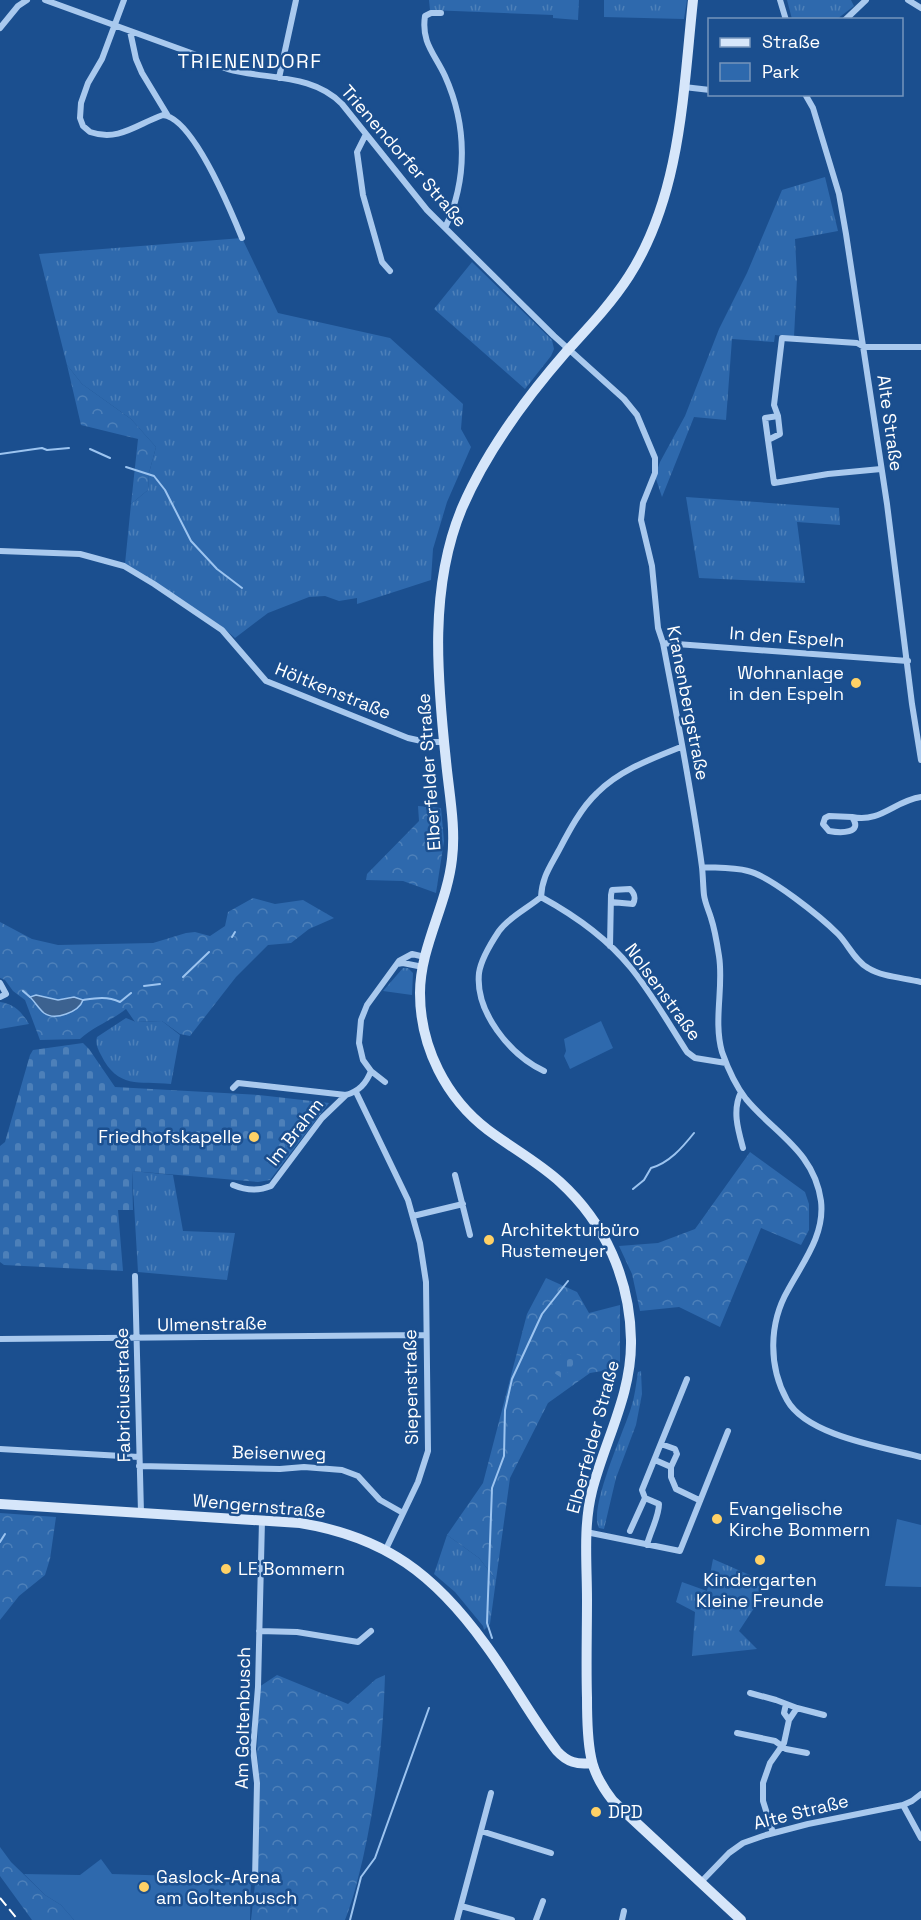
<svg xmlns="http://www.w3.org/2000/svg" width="921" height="1920" viewBox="0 0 921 1920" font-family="'Space Grotesk',sans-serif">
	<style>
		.grass { fill: url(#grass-tufts) }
		.forest { fill: url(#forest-crowns) }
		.cemetery { fill: url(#cemetery-stones) }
		.green { fill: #2e69ad }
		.water { fill: #3c6290; stroke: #9cc4f0; stroke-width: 1.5 }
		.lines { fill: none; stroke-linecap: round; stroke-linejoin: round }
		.stream { stroke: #9cc4f0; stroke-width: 2 }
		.minor { stroke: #a9c9ee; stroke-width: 6 }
		.secondary { stroke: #d6e6fa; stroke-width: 10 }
		.rail { stroke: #fff; stroke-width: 2; stroke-dasharray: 10 4.5; stroke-linecap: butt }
		.poi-dot { fill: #ffd166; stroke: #1b4f8f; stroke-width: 2 }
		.labels { text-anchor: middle; stroke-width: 5; stroke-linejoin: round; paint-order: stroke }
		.street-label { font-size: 18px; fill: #fff; stroke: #1b4f8f }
		.poi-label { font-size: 18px; fill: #fff; stroke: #1b4f8f; text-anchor: start }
		.neighbourhood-label { font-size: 20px; letter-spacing: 1.5px; fill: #fff; stroke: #1b4f8f }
	</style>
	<defs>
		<pattern id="grass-tufts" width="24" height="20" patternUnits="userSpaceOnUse" patternTransform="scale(1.5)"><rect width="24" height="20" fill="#2e69ad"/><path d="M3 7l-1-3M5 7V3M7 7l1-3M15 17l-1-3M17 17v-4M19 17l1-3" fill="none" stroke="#4d80b9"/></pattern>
		<pattern id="forest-crowns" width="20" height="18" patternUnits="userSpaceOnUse" patternTransform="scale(1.5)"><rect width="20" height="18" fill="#2e69ad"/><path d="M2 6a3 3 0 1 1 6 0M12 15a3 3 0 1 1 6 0" fill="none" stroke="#4d80b9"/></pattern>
		<pattern id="cemetery-stones" width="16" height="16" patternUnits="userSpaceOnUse" patternTransform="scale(1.5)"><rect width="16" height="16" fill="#2e69ad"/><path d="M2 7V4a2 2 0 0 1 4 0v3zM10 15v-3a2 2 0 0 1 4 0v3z" fill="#4d80b9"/></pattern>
	</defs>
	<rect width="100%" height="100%" fill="#1b4f8f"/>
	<path class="grass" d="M429,0H579L578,20L553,18V15L430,10Z
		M604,0H687L684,19L604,17Z
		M787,0H851L854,6L837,19H792Z
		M825,177L838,231L795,239L797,278L794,337L775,335L774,342L732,339L726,420L694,417L662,497L655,476L660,462L685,416L719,329L747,273L782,190Z
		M242,238L278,313L390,338L463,404L461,429L471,447L447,502L433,549L431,580L357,604V598L339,601L325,596L309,597L268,613L235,638L220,625L125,564L131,504L148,490L149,473L156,447L131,419L82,384L67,365L39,254Z
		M472,262L552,340L554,349L551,356L525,389L434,309Z
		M686,497L839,508L840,525L797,522L805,583L699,578Z
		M403,968H408L413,973L412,995L383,991Z
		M126,1018L136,1022L162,1021L180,1035L171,1084C138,1081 118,1089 101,1055C98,1049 95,1044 97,1037Z
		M132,1171L173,1175L183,1231L235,1233L227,1280L138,1272Z
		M641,1371L642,1394L636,1425L616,1478L604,1529L599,1528C588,1509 624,1431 631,1408C635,1396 636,1384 638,1372Z
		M447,1535L479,1558L496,1580L490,1624L484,1630L483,1626L455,1592L434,1574Z
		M713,1559L770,1584L739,1631L757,1649L692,1656L695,1612L676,1602L682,1582L707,1591Z"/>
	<path class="forest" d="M67,365L82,384L131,419L156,447L149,473L148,490L131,504L138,439L81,425Z
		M418,806L441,808L444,841L436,893L403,881L366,880L367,874L419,821Z
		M253,898L275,904L303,900L334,918L309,929L291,943L268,945L236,977L190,1036L180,1034L162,1021L135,1022L126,1009C111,1021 94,1026 80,1039L40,1040L25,1000L13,991L5,980L0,978V922L32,939L58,945L153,943L186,933L195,932L210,936L225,926L228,912Z
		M0,1002C14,1004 22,1012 29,1024L0,1029Z
		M750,1152L805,1192L809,1204V1230L801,1245L761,1228L720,1327L679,1307L640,1311L632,1274L619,1246L658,1243L695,1229Z
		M546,1278L577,1292L589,1313L620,1305V1368L590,1373L548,1403L510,1478L496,1580L479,1558L447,1535L483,1483L527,1314Z
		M0,1513L56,1517L50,1559L45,1575L19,1596L0,1620Z
		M277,1675L348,1704L376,1679L385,1675C383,1739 377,1795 363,1858C358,1879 353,1900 345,1920H251L258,1857L260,1783L257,1754L259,1687Z
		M0,1847L11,1862L45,1895L61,1905L74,1920H32L0,1876Z"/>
	<path class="cemetery" d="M83,1043L89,1049L115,1087L259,1095L329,1103L270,1180L258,1182L132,1171L133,1210H118L123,1271L4,1265L0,1262V1146L5,1142L30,1055L33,1050Z
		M566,1347L579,1356L563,1379L550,1370Z"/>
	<path class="green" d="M601,1021L613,1048L570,1069L564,1056L566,1051L564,1039Z
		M897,1519L921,1525V1587L885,1586Z
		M101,1859L112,1874L248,1878L251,1879L250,1920H74L61,1905L45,1895L24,1874L80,1875Z"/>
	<path class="water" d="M36,995L58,1000L74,997L83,1000C79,1012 55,1021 44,1013C39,1009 35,1002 30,997Z"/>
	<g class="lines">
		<path class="stream" d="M90,449L110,458
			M0,454L42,448L47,450L69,448
			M126,467L154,476L165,490L191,541L217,569L242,588
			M232,937L235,932
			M183,977L209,952
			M144,986L160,984
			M23,991L30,997
			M83,1000C96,998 107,996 120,1002L131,993
			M633,1189L644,1180L651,1168C669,1163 682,1148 694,1133
			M0,1542L5,1534
			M492,1638L487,1623L492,1488L504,1456L505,1410L512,1379L542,1314L568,1281
			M350,1920L361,1877L375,1858L429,1708"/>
		<path class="minor" d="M45,0L202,57C211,60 219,67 228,69C266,80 312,73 342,104L427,210L554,336L624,399L637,415L655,458V473L643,503L641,520L652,566L658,628L663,643C677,717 692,792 702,867C703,876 703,886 704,895C705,903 709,911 711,918C715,930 717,943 719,956C724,987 713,1020 722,1052C728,1069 735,1085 746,1099C775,1134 814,1151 821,1201C825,1235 803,1262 788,1290C769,1323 768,1366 787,1400C807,1436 883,1447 921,1457
			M124,0L102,59L88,83L81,103L80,118L83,126L90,132C119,142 137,124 163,115C193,118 231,211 242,238
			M780,0L786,20
			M908,0L921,8
			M441,13H431L425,16C421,43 435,54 445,76C467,125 468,179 445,228
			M845,20L866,0
			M0,28L18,6L27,0
			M130,31L136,59L142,73L168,116
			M279,78L296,0
			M684,87L710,90
			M805,94L813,108L839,194L846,234L887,504L912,704L921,760
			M366,134L357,152L363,195L382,262L390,271
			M768,440L765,418L778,416
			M881,469L828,474L774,483L768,440L780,434L778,416L774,405L782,338L857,343L864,347H921
			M0,551L80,554L124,566L154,584L222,630L266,681L408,738L426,742H444
			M663,643L908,661
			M829,816L852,817C864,834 840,833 829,831L823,824L825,818Z
			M852,817C881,823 894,801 921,797
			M702,867C717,868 733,867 748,871C770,876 821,917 838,934C848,944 855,961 868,968C882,977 905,978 921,982
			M541,897C574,915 607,938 631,968C652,994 669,1024 687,1052L695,1058L726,1063
			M541,897C528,908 509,917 499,931C491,943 481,959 479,973C475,1012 510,1055 544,1071
			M541,897C542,877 550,867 559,850C569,831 581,808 597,793C620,770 651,759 681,747
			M610,946L611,895L612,890L630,889C635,894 636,898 633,904L611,902
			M397,964L403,963L423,967
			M0,983L6,994L0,997
			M371,1071L385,1082
			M233,1088L238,1083L346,1095C359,1091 366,1084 371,1071L363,1060L359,1043L361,1020L367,1005L399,961L412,954L425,957
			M356,1092L408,1200L420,1243L426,1282L428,1451L418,1482L386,1549
			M741,1092C732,1110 738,1130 743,1148
			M455,1175L470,1235
			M233,1185C245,1190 259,1191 271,1186L322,1118L346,1095
			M413,1216L463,1204
			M135,1276L141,1513
			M0,1339L425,1335
			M0,1449L139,1457
			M655,1460L671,1467L677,1454L675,1449L661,1444
			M139,1466L280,1469L304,1467L342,1470L358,1476L380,1500L403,1513
			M671,1467V1477L676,1489L699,1500
			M630,1531L645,1498
			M586,1532L680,1551L728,1431
			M647,1545C650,1532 659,1517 659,1504L645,1498L642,1490L687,1379
			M259,1631L297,1632L358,1642L371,1631
			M750,1693L776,1700L797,1708
			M786,1704L784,1713L789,1720
			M737,1733L775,1741L786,1749L807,1753
			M903,1805L921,1838
			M481,1831L551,1853
			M773,1833L763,1801V1783L770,1763L784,1743L789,1720L797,1708L824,1715
			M255,1880L257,1783L253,1749L258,1687L262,1520
			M701,1882L729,1853L743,1843L766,1835L808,1824L903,1805L912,1801L921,1794
			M461,1906L512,1920
			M457,1920L491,1793
			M536,1920L543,1901
			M622,1920L624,1911"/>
		<path class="secondary" d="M693,0C683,93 681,195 629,276C611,304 588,328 566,352C525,399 487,450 462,508C429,587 437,677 446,761C449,793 456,827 452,859C447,905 420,947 420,993C420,1047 446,1098 488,1130C512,1148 538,1162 560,1182C605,1223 630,1279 631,1340C632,1394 605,1440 592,1491C583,1527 587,1564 587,1599C587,1632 586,1665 587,1698C587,1718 587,1738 591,1757C594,1774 602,1787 613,1801L741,1920
			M0,1504L300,1523C386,1537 435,1575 485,1644C511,1679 531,1717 557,1751C567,1762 577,1765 592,1763"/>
		<path class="rail" d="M0,1898L18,1920"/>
	</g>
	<g class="poi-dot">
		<circle cx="856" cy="683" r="6"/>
		<circle cx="254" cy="1137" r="6"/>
		<circle cx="489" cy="1240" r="6"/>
		<circle cx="717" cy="1519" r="6"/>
		<circle cx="760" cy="1560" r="6"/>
		<circle cx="226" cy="1569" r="6"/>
		<circle cx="596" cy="1812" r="6"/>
		<circle cx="144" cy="1887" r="6"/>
	</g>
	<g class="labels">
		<g class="street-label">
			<text transform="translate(404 156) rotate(49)" y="6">Trienendorfer Straße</text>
			<text transform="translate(890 423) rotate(82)" y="6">Alte Straße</text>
			<text transform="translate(787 637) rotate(4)" y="6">In den Espeln</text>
			<text transform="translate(333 691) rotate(22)" y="6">Höltkenstraße</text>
			<text transform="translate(688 703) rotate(79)" y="6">Kranenbergstraße</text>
			<text transform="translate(429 772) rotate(-94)" y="6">Elberfelder Straße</text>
			<text transform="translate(663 992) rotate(54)" y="6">Nolsenstraße</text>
			<text transform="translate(295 1132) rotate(-52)" y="6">Im Brahm</text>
			<text transform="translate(212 1324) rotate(-1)" y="6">Ulmenstraße</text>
			<text transform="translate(411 1387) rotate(-91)" y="6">Siepenstraße</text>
			<text transform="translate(123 1395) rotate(-91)" y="6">Fabriciusstraße</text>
			<text transform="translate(593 1437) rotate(-75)" y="6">Elberfelder Straße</text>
			<text transform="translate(279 1453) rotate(1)" y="6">Beisenweg</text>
			<text transform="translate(259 1506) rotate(5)" y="6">Wengernstraße</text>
			<text transform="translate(243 1718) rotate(-89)" y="6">Am Goltenbusch</text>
			<text transform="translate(801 1812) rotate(-14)" y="6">Alte Straße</text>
		</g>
		<g class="poi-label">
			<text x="844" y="679" text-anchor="end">Wohnanlage<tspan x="844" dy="21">in den Espeln</tspan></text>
			<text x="242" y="1143" text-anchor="end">Friedhofskapelle</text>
			<text x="501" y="1236">Architekturbüro<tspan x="501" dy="21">Rustemeyer</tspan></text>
			<text x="729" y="1515">Evangelische<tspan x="729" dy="21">Kirche Bommern</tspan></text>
			<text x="238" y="1575">LE Bommern</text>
			<text x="760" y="1586" text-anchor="middle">Kindergarten<tspan x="760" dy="21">Kleine Freunde</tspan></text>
			<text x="608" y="1818">DPD</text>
			<text x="156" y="1883">Gaslock-Arena<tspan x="156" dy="21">am Goltenbusch</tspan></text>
		</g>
		<g class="neighbourhood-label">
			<text x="250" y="68">TRIENENDORF</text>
		</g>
	</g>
	<rect x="708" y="18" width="195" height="78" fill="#1b4f8f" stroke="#7695bc" stroke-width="1.5"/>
	<rect x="720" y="38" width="30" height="9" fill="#d6e6fa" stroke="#7695bc" stroke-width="1.5"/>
	<text x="762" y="48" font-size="18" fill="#ffffff">Straße</text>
	<rect x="720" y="63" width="30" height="18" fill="#2e69ad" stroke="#7695bc" stroke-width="1.5"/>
	<text x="762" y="78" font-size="18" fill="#ffffff">Park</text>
</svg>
